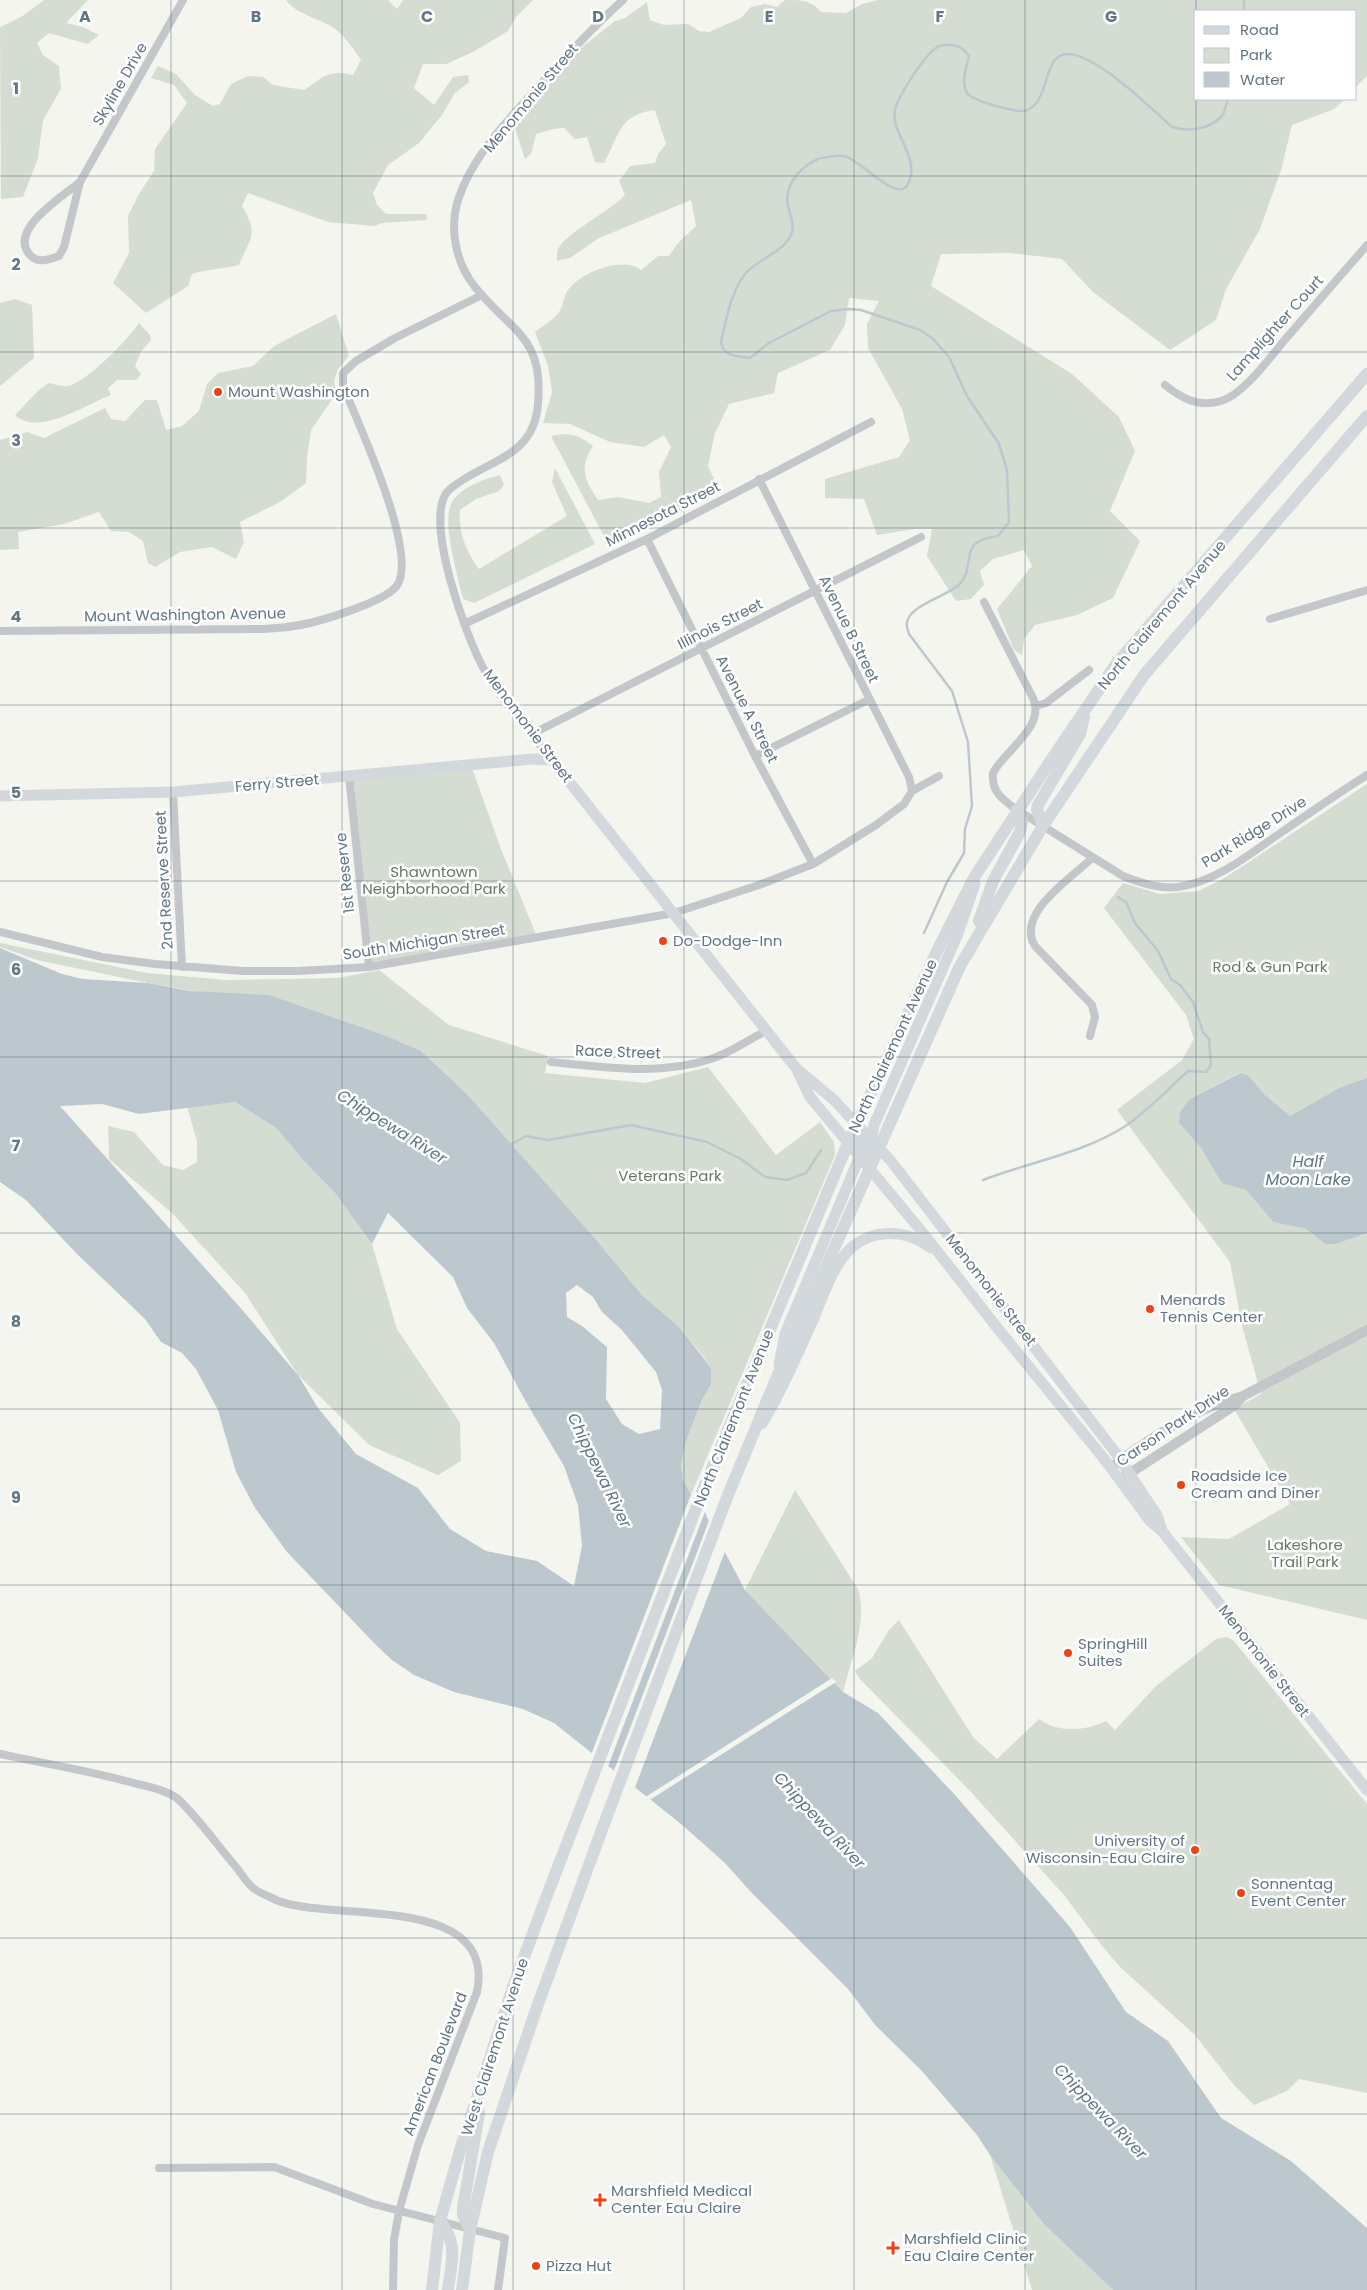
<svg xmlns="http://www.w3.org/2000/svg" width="1367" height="2290" viewBox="0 0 1367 2290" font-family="Poppins,sans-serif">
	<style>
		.green { fill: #d5dcd1 }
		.water { fill: #bcc8cd; fill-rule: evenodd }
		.pier { fill: #f5f5f0 }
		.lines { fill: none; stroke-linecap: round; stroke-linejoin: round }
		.stream { stroke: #bcc8cd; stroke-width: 2.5 }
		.minor { stroke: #c3c7ca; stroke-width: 8 }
		.tertiary { stroke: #c3c7ca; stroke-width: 10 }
		.secondary { stroke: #d2d8dc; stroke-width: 11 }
		.primary { stroke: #d2d8dc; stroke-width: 12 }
		.grid { fill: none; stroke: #617583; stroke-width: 1; stroke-opacity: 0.55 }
		.poi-dot { fill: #ef4316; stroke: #fff; stroke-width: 2 }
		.labels { text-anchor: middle; stroke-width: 5; stroke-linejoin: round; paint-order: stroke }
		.street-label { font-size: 15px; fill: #617583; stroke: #fff }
		.poi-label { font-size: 15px; fill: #617583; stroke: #fff; text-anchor: start }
		.park-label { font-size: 15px; fill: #667a60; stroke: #fff }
		.water-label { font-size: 16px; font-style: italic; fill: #5d7881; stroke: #fff }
		.grid-label { font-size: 16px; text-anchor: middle; font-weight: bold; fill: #617583; stroke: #fff; stroke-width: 5; stroke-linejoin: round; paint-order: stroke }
	</style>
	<rect width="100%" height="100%" fill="#f5f5f0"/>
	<path class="green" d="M44,0H88L66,23L83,27L99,35L88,44L49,33L37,43L43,55L59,66L61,89L43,120L38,158L23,197L1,199L0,27L21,17Z
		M286,0H388L397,9L403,0H533L516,17L508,31L473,52L446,64H423L414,88L434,105L453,77L468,75L469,82L455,93L442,115L419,143L388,165L373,193L377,205L386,214H426L427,220L382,223L375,226L328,222L248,193L242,206C260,236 250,237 239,265C223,269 208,269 192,274L188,286L146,313L113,283L129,253L128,216L139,194L154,171L155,149L187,103L174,85L151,78L158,66L176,74L195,95L213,106L220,104L231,84L248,76L263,77L273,85L304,90C323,77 329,69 353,75L361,60C353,48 342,32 329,25C316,18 295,13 286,0Z
		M785,0C801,0 811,0 821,12L846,13L862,4L878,0H1367V76L1356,87V11H1196V99H1345L1334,109L1292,125L1281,170L1260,229L1226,289L1216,320L1170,350L1093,292L1062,259L1010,253L941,254L931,286L1072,374L1119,417L1135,451L1110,511L1140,541L1113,598L1077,615L1035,625L1024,639L1022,655L1014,650L997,609L1032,566L1024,550L993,559L980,571L984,585L971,599L956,601L927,556L932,529H915L877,535L864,499L825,498V479L899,457L910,440L902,409L868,348L867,324L879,301L849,298L845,325L830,350L778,373L774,393L729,404L715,433L708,466L720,491L616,541L606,540L551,436C570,432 578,434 593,446C579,469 584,479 598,500L618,497L649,503L661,497L659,472L671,447L664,435L644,447L610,442L570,424L543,423L552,392L548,366L535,332C542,326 554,320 559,312C564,306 563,296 568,290C580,273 622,255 641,270L658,256H669L677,244L696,226L691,200L599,238L570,258L557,261C557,257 557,252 558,249C566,233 610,211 625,195L619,181L630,166L655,163L658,154L666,144L655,110C618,115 620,135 604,163L595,162L587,137L575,139L564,128L553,129L536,134L531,154L525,159L515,128L572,55L615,21L625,18L647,2L650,20L664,25L688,24L699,31L709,32L741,18L751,7L765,4L777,7Z
		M15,299L32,305L34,358L0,386V303Z
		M336,314L349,356L338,369L334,381L336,394L311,430L307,458L306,483L280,502L240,522L244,542L236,559L212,547L180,552L155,567L148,563L143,541L129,532L111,531L99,512L64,524L18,532L19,549L0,550V440L27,432L44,438L105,408L111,419L125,421L145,400H157L166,430L182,426L199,411L207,384L218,373L253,366L274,346Z
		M139,323L150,335L151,340L141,352L135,366L141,374L136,380H117L108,388L111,395C85,405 38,437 15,415L39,390L49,383C54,384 63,387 68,386C86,383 129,338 139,323Z
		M555,468L595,544L474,603L463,599C458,576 442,525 451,504C459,488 484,479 500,475L504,485L499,491L476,499L460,510C458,532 466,551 479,569L567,516L552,482Z
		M476,764L473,771L501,849L537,937L369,967L349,776Z
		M1367,784V1078L1341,1087L1290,1116L1265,1095L1248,1075L1239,1073L1190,1099L1179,1123L1201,1148L1217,1173L1230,1184L1246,1190L1273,1222L1306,1229L1326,1245L1336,1244L1367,1233V1620L1219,1585L1181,1537L1229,1539L1290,1504L1234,1409L1261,1394L1242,1326L1230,1262L1117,1110L1182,1060L1194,1039L1186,1015L1104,908L1123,883L1160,894L1198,891L1223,879Z
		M0,943L147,973L226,980L338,978L379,970L449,1025L548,1056L545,1073L645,1083L708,1067L776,1155L820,1122L834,1142L835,1155L691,1495L683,1480L681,1467L686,1441L702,1400L711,1384V1368L703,1356L681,1329L642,1295L593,1236L467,1094L421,1051L321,1014L148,983L37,960L0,947Z
		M235,1102L276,1128L304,1161L335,1193L372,1244L397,1329L460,1423L461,1461L438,1475L369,1445L298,1375L245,1293L173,1214L109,1159L108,1126L134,1132L163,1165L183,1170L197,1162V1141L187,1107Z
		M795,1490L858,1589C868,1622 851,1660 843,1692L745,1590Z
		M899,1620L973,1737L997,1759L1039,1719C1057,1733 1087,1731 1106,1721L1115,1730L1156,1686L1216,1639L1226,1637L1233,1640L1367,1804V2093L1299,2079L1287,2091L1254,2105L1234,2085L1195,2035L1120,1967L1102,1946L1064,1895L970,1791L860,1679L855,1671L872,1658L889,1630Z
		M990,2155L1043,2223L1113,2290H1032Z"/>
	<path class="water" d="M0,948L62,974L83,979L148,983L190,991L269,995L386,1036L421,1051L467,1094L593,1236L642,1295L681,1329L711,1368V1384L702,1400L686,1441L681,1466L683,1480L691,1495L705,1512L710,1524L745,1590L843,1692L878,1713L955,1795L1070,1927L1126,2012L1168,2041L1221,2118L1291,2161L1367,2228V2290H1113L1043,2223L990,2155L977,2135L921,2070L876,2026L848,1989L750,1891L725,1863L681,1824L554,1723L523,1709L454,1692L414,1675L392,1660L376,1645L287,1552L255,1508L236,1472L218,1410L196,1369L182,1353L161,1342L145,1319L76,1253L26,1200L0,1182ZM235,1102L276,1128L304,1161L335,1193L372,1244L388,1213L453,1277L467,1308L494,1343L526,1402L564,1466L578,1505L582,1546L574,1586L537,1561L486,1551L450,1529L418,1488L356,1454L318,1408L298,1375L238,1305L60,1106L102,1104L139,1114ZM577,1285L593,1297L602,1312L621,1329L656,1372L662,1390L660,1429L639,1434L622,1424L606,1399L607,1347L582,1326L567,1317L566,1293Z
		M1240,1073L1248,1075L1265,1095L1290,1116L1341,1087L1367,1078V1233L1336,1244L1326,1245L1306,1229L1273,1222L1246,1190L1222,1183L1201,1148L1179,1123L1180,1112L1190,1099Z"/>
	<path class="pier" d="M692,1492L706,1509L607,1769L591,1755Z
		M710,1518L726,1549L634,1790L613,1773Z
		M832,1678L836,1682L648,1801L644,1798Z"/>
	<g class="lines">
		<path class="stream" d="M1244,0V11
			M924,933L947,882L964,853L965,829L972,806L968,742L952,691L909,634C908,631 906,625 907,622C910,605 947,596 959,585C978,565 955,541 998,536L1009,522L1007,470L999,444L967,396L949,357L932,338L920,330L861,310L849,309L831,311L769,343L750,358C738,356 723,357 721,342C726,321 731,291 745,274C757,259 786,252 792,232C795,220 787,210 787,199C788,181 802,166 818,159C824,157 839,155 844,156C861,159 899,207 909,182C920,157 890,132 895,110C897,97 930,45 943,45C955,44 962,46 969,56C966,68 961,82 967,93C972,101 1015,112 1025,111C1025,111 1031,108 1031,108C1049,97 1044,54 1067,54C1095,53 1151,108 1172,127C1188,132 1208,130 1221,117C1225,113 1226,104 1228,99
			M510,1145L526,1136L548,1140L631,1125L707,1142L741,1159L765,1177L787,1180L806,1173L821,1150
			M983,1180C1029,1162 1081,1154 1124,1127C1147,1112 1168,1089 1188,1071L1206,1072L1211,1065L1209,1039L1203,1032L1193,1002L1180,985L1171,979L1158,951L1135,923L1126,902L1118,897"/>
		<path class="minor" d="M80,182C62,197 6,231 31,256C39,264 50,259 59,256L64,247L80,182L183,0
			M1165,385C1181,398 1199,408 1221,401C1245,394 1272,354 1289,335C1315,305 1341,275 1367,245
			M759,479L909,777L912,791
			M647,539L755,756L813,864
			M984,602L1033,698C1046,727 1005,750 993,773C991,792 1003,800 1017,810L1123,876C1141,883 1159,889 1178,887C1216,882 1248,855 1279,834C1308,814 1337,794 1367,775
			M1270,619L1367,590
			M464,624L647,539L871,422
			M0,631L263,629C273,628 284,628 294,626C315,623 388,602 398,584C417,549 358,423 343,386V373L356,361L395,338L482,295
			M1036,706L1046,703L1089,670
			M532,734L921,537
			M755,756L868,700
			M552,760C530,731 503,703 485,671C468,643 421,515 449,490C483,460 534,460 538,404C544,336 512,333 475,287C456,263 449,230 458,200C472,156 509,119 539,86C566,56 593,27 623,0
			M349,776L369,967
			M173,792L182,967
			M0,932L102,957L155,964L243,971H298L369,967L674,913L759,885L813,864L876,825L904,804L912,791L939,776
			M1090,1036L1095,1017L1092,1005L1035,946C1015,913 1072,878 1092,858
			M551,1062C605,1067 659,1076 711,1059C730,1053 748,1040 766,1031
			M0,1754C46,1764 92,1771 137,1784C150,1787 169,1791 179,1800C199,1819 218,1846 236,1867C241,1873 246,1882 252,1887C258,1893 269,1896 276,1900C329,1923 497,1891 477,1992L418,2145L399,2211L394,2240L393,2290
			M159,2168L274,2167L373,2204L505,2238L498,2290"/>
		<path class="tertiary" d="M1115,1464C1153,1436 1196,1408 1243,1396L1367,1330
			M1124,1477L1235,1405L1243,1396"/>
		<path class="secondary" d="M0,796L173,792L533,759L552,760L796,1068L834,1100L891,1161L1115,1452L1157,1515L1162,1531
			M798,1072L810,1097L923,1233L999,1330L1105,1460L1150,1521L1162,1531L1367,1790
			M869,1166L870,1146L874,1125L957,936L975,884
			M779,1365L785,1334L857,1163L861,1148L857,1125
			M762,1424C782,1390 797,1356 813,1320C823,1297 832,1267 850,1249C873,1228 907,1229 931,1248"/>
		<path class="primary" d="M1043,826L1037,810L1038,805L1080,734L1084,717
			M979,921L993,881L1020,832L1022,823L1017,810
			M440,2221C459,2244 451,2263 448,2290
			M470,2230L463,2215V2208L479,2113
			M432,2290L440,2221L461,2147L514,1984L546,1898L707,1480L848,1143L938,949L975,876L1053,757L1117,663L1367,374
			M462,2290L470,2230L488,2152L537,2007L601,1832L726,1500L776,1379L960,966L1043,826L1144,675L1367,416"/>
	</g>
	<path class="grid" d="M171,0V2290M342,0V2290M513,0V2290M684,0V2290M854,0V2290M1025,0V2290M1196,0V11M1196,99V2290M0,176H1367M0,352H1367M0,528H1367M0,705H1367M0,881H1367M0,1057H1367M0,1233H1367M0,1409H1367M0,1585H1367M0,1762H1367M0,1938H1367M0,2114H1367"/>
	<g class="poi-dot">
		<circle cx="218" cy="392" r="5"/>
		<circle cx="663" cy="941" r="5"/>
		<circle cx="1150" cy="1309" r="5"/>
		<circle cx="1181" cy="1485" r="5"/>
		<circle cx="1068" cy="1653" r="5"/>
		<circle cx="1195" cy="1850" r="5"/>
		<circle cx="1241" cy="1893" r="5"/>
		<path d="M597.5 2192.5h5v5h5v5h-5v5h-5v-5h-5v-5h5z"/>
		<path d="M890.5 2240.5h5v5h5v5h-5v5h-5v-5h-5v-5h5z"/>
		<circle cx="536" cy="2266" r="5"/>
	</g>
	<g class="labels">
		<g class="street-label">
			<text transform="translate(120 84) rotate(-60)" y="5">Skyline Drive</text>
			<text transform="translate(531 98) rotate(-50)" y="5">Menomonie Street</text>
			<text transform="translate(1275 328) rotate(-48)" y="5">Lamplighter Court</text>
			<text transform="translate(663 514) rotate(-27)" y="5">Minnesota Street</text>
			<text transform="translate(185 615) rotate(-1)" y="5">Mount Washington Avenue</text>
			<text transform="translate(1162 615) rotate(-50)" y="5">North Clairemont Avenue</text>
			<text transform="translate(720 624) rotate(-27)" y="5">Illinois Street</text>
			<text transform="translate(849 629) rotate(64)" y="5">Avenue B Street</text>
			<text transform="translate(747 709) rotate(63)" y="5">Avenue A Street</text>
			<text transform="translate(528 726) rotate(53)" y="5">Menomonie Street</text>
			<text transform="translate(277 783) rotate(-5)" y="5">Ferry Street</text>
			<text transform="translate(1254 832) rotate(-32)" y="5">Park Ridge Drive</text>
			<text transform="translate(345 873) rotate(-96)" y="5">1st Reserve</text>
			<text transform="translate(164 880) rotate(-93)" y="5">2nd Reserve Street</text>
			<text transform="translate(424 942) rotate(-9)" y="5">South Michigan Street</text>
			<text transform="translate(893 1046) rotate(-65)" y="5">North Clairemont Avenue</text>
			<text transform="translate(618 1052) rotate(2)" y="5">Race Street</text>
			<text transform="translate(991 1290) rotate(52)" y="5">Menomonie Street</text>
			<text transform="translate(734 1418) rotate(-68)" y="5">North Clairemont Avenue</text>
			<text transform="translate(1173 1426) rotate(-34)" y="5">Carson Park Drive</text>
			<text transform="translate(1264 1661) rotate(52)" y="5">Menomonie Street</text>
			<text transform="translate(495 2047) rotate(-72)" y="5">West Clairemont Avenue</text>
			<text transform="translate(435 2064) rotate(-69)" y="5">American Boulevard</text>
		</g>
		<g class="poi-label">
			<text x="228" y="397">Mount Washington</text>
			<text x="673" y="946">Do-Dodge-Inn</text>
			<text x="1160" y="1305">Menards<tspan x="1160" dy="17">Tennis Center</tspan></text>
			<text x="1191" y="1481">Roadside Ice<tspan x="1191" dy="17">Cream and Diner</tspan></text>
			<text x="1078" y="1649">SpringHill<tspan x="1078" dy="17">Suites</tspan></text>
			<text x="1185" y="1846" text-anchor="end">University of<tspan x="1185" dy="17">Wisconsin-Eau Claire</tspan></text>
			<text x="1251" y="1889">Sonnentag<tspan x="1251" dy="17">Event Center</tspan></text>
			<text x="611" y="2196">Marshfield Medical<tspan x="611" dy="17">Center Eau Claire</tspan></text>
			<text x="904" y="2244">Marshfield Clinic<tspan x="904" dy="17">Eau Claire Center</tspan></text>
			<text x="546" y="2271">Pizza Hut</text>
		</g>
		<g class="park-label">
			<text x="434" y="877">Shawntown<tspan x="434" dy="17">Neighborhood Park</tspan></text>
			<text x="1270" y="972">Rod &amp; Gun Park</text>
			<text x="670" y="1181">Veterans Park</text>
			<text x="1305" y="1550">Lakeshore<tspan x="1305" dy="17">Trail Park</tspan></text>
		</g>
		<g class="water-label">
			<text transform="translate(392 1126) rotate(32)" y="6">Chippewa River</text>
			<text x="1308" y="1167">Half<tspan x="1308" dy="18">Moon Lake</tspan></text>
			<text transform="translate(600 1470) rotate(64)" y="6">Chippewa River</text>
			<text transform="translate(820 1820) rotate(47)" y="6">Chippewa River</text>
			<text transform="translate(1101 2111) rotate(46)" y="6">Chippewa River</text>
		</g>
	</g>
	<g class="grid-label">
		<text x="85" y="22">A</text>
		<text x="256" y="22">B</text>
		<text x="427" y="22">C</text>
		<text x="598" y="22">D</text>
		<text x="769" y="22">E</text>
		<text x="940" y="22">F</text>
		<text x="1111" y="22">G</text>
		<text x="16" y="94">1</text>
		<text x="16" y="270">2</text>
		<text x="16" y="446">3</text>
		<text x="16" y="622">4</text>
		<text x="16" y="798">5</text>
		<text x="16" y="975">6</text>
		<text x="16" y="1151">7</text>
		<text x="16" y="1327">8</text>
		<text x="16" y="1503">9</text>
	</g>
	<rect x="1194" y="10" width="162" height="90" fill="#ffffff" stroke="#c0c8cd"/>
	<rect x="1204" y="26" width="25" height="8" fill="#d2d8dc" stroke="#c0c8cd"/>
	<text x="1240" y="35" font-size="15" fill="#617583">Road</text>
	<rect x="1204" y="48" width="25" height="15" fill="#d5dcd1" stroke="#c0c8cd"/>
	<text x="1240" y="60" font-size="15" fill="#617583">Park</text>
	<rect x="1204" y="72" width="25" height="15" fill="#bcc8cd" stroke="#c0c8cd"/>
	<text x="1240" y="85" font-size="15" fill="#617583">Water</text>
</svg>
